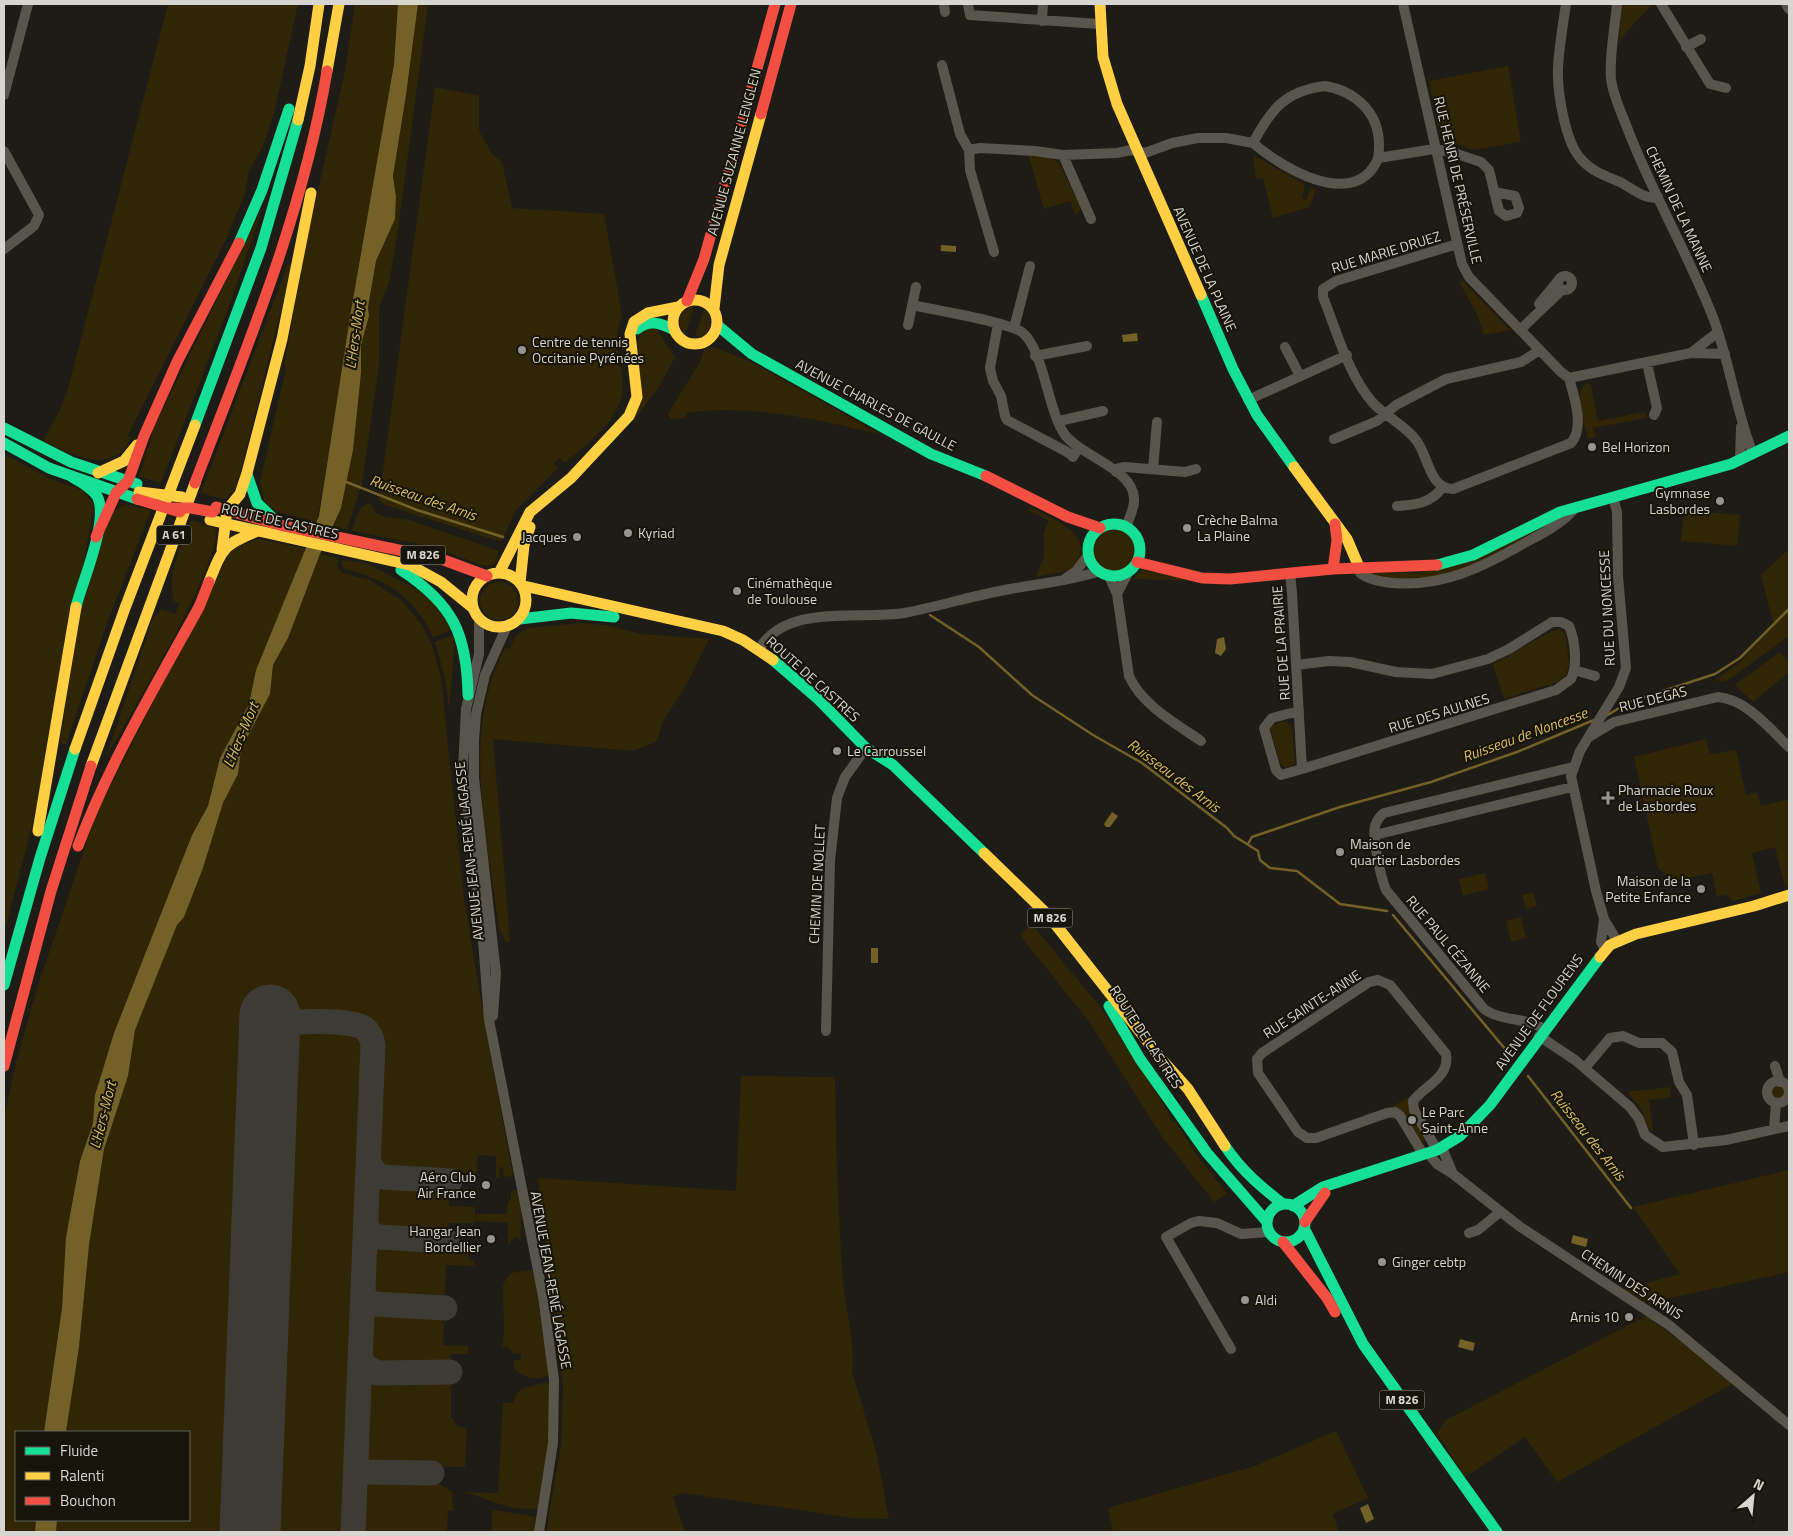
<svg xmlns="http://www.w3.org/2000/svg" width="1793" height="1536" viewBox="0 0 1793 1536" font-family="'Titillium Web',sans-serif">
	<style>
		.green { fill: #302606 }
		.water { fill: #736127 }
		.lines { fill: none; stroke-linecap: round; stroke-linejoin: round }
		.stream { stroke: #736127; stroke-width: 2.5 }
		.taxiway { stroke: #3d3b35; stroke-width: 25 }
		.runway { stroke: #3d3b35; stroke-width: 61 }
		.street { stroke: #58554c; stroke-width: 10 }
		.fast { stroke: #16e098; stroke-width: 11 }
		.slow { stroke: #ffcf43; stroke-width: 11 }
		.jam { stroke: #f24e42; stroke-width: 11 }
		.slow-bridge { stroke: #ffcf43; stroke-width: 11 }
		.jam-bridge { stroke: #f24e42; stroke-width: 11 }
		.poi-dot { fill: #96948e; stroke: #17140a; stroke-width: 2 }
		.labels { text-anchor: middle; stroke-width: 4; stroke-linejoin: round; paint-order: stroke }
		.shield { fill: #17140a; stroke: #9d9b94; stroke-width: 1 }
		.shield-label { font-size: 12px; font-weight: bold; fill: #d7d5cf }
		.street-label { font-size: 14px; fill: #d7d5cf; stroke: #17140a }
		.poi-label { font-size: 14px; fill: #d7d5cf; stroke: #17140a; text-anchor: start }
		.water-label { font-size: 15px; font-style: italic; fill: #dbbe64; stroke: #17140a }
	</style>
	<rect width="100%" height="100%" fill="#1d1c16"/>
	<path class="green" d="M168,4H298L274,113L263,146L249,171L245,193L227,237L129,433L126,435L131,437C114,478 71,454 43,441L60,410L69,385Z
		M355,4H398L394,64L317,522L278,512L265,503L260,482L286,368L284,366L309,231L345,71Z
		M418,4H428L397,237L389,283L379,308V364L367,449L362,483L347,530L334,526L341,508L352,450L361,373V345L369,316L368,307L376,261L395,219L396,197L393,176L406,95Z
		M1622,4H1653L1627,31L1619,43Z
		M1508,66L1521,142L1473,150L1446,139L1439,131L1429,81Z
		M435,87L479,96V131L493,155L502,162L512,208L604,214L622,315C611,344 623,360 623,388C622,418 586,445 565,463L560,458L554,463L558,468L516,510L501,542L385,505L379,500Z
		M1028,154L1051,158L1059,163L1080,206V210L1076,215L1070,201L1044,209Z
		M1253,155L1305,185L1302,198L1306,200L1311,187L1316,189L1310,207L1273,218L1263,178L1256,179Z
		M264,204L231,301L161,483L139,477L155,425Z
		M288,264L292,265L237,486L227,498L223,499L201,493Z
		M1462,280L1510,330L1484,335L1477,314L1459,282Z
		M694,306L685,335C675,323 679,309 694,306Z
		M704,309C715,319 711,337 695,337Z
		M654,326L675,357L660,385L634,420L636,345L642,331Z
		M714,347L752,362L880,434C816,420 751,403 685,413L686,418L670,419L668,414L701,360L704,349Z
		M1590,382L1598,421L1645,412L1646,418L1593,428L1595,438L1588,439C1584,422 1570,390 1590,382Z
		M4,454L50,479L84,491L94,505L44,779L4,934Z
		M370,503L376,513L384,517L409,520L499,551L497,562L490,566L481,565L431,546L352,531C356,521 357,505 370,503Z
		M125,504L151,510L107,623L66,744L60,743L77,624L110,513Z
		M1030,507C1053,519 1104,538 1069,570L1036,577L1044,556V532L1049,521L1028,510Z
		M1684,510L1740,515L1737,546L1681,541Z
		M1561,517C1526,537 1492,561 1454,573C1430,581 1403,579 1377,579L1372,572L1420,573Z
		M191,520L215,528C227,555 125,724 106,757L153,618L162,609L175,614L179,604L174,601C166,576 182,544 191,520Z
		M1093 550a21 21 0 1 1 42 0a21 21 0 1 1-42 0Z
		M260,539L306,549L256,670L249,704L220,758L208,806L192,835L114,1033L95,1095L93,1123L80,1161L66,1237L62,1308L44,1432H16V1520H36L35,1532H4V1119L16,1062L38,985L97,812L233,546Z
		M1789,549V636L1734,676L1724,682L1715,680L1739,663L1774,626L1761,575Z
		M320,554L339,558L337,566L342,573L370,580L401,600L421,624L431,642L441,678L464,899L483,1012L485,1013L487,1037L513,1176L504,1177L503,1168L500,1166L499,1178H496V1156L478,1155L476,1177L381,1171L375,1161L379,1047C378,1030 371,1023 356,1017L251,1013L230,1532H56L57,1520H189V1432H66L79,1347L89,1245L104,1149L128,1076L135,1030L177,925L184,917L203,868L223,803L238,774L241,749L270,694L273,665L288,638Z
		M342,560L366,563L429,596L454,629L433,637C414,597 388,580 345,569L342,566Z
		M1142,570L1197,581L1133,579Z
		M480 601a19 19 0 1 1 38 0a19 19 0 1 1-38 0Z
		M580,623L605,625L641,634L709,639L687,684L663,721L657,741L633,751L493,739L510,942H506L499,929C488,839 460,732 505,648L509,649L517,634L528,628Z
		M1560,629L1566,636L1569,665L1566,675L1557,682L1504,699L1493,665C1507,658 1550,629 1560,629Z
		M453,635L455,640L449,709L445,678L435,642Z
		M1780,652L1789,663V672L1753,702L1735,685Z
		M1286,721L1292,727L1295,761L1292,766L1285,768L1280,763L1270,728L1274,724Z
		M1706,739L1710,754L1736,750L1746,795L1757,792L1761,806L1789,799V887H1785L1775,847L1752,853L1761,893L1733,901L1726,894L1717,897L1712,873L1672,881L1658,868L1634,757Z
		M1485,873L1489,889L1463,896L1459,879Z
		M1533,892L1537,906L1526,909L1522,895Z
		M1521,917L1526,938L1511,942L1506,921Z
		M1032,924L1109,1018L1170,1115L1172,1122L1175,1121L1199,1158L1227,1193L1214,1202L1163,1138L1090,1023L1020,935Z
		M304,1030L358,1031L364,1036L367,1052L346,1532H269L289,1047L297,1034Z
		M741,1076L835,1077C836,1146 838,1213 843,1282C846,1311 856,1345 852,1372L876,1451L889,1519L852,1518L684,1493L673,1497L685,1532H546L561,1446L563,1386L538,1178L736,1191Z
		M1771 1093a7 7 0 1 1 14 0a7 7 0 1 1-14 0Z
		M1670,1087L1671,1097L1649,1100L1653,1132L1649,1129L1641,1108L1627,1092Z
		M1412,1095L1410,1099L1425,1142L1421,1141L1401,1112L1390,1108Z
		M1789,1170V1272L1657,1301L1653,1307L1624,1289L1680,1274L1633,1207Z
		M382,1182L448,1186L449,1206L475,1207V1223H450L447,1231L442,1236L387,1233L378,1229L372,1222L373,1190Z
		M516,1190C525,1207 519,1225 521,1242L516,1236L508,1245V1223L476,1221V1214H506L508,1201L511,1200V1191Z
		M388,1243L469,1248L468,1257L473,1261L474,1266L446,1265L445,1295L436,1303L376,1299C368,1293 368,1263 372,1253C375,1247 381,1244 388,1243Z
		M531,1270L535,1278L549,1374C537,1382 525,1378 514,1369V1360H521V1354L513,1353L508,1347L502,1346L504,1334L503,1284L511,1273Z
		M382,1310L436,1314L444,1324L443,1345L468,1346V1354H451L450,1365L445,1367L375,1366L367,1358L371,1315Z
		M1646,1316L1691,1349L1732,1384L1557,1482L1525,1437L1465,1477L1437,1433L1446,1420Z
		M448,1377L451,1379V1416L458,1427L467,1428L465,1467L364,1466L362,1461L365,1390L371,1382L379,1378Z
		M542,1383H548L550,1388L548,1448L538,1508C515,1513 488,1499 465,1492L498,1493L503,1403H513C520,1383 525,1390 542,1383Z
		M1336,1431L1368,1498L1333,1514L1339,1532H1113L1108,1508L1255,1466Z
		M366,1478L432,1479L452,1492L453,1511H448L447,1532H359L361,1483Z
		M495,1510L535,1517V1532H492V1512Z"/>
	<path class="water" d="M398,4H418L406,95L393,176L396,197L395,219L376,261L368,307L369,316L361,345V373L353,450L341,508L320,554L288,638L273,665L270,694L241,749L238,774L223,803L203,868L184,917L177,925L135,1030L128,1076L104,1149L89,1245L79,1347L66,1432H44L62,1308L66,1237L80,1161L93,1123L95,1095L114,1033L192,835L208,806L220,758L249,704L256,670L319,516L351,311L394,64Z
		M941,245L956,246V252L941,251Z
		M1137,333L1138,341L1123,342L1122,335Z
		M1224,637L1226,649L1221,656L1215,653L1217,639Z
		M1112,812L1118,816L1110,827H1106L1104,824Z
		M871,948H878V963H871Z
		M1573,1235L1588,1239L1586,1247L1571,1243Z
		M1460,1339L1475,1343L1473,1351L1458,1347Z
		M1368,1504L1374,1519L1366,1523L1360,1508Z
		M36,1520H57L56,1532H35Z"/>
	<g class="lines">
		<path class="stream" d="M344,481L417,510L503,537
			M930,615L979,647L1032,695L1093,735L1142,763L1227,828L1234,836L1258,851L1260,860L1270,868L1297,871L1340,904L1387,911
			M1606,716L1629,702L1715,674L1740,658L1789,609
			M1248,844L1252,837L1340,807L1431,782L1517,752L1594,720
			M1393,915L1511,1056
			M1528,1076L1631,1208"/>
		<path class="taxiway" d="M269,1042L278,1027C288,1019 353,1020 364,1028C369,1032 372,1038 373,1045L353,1532
			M369,1162L375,1173L383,1177L450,1181
			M366,1226L371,1233L378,1237L447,1241
			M363,1293L368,1301L375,1304L445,1308
			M360,1359L367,1368L378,1373L450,1372
			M356,1462L361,1470L368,1472L432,1473"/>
		<path class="runway" d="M250,1532L270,1015"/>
		<path class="street" d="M944,4L945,12
			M968,4L970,15L1099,24
			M1403,4L1462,264L1469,277L1561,372L1569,378L1691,353L1725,354
			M1566,4C1563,25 1559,47 1558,68C1557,91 1565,142 1581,159C1591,171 1606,176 1620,182C1630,187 1646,201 1658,197
			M1617,4C1615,28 1609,55 1611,79C1613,96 1622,114 1628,130C1653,195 1689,255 1714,320C1730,364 1736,411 1753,454
			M1661,4L1710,84L1726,88
			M1786,4L1789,9
			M1042,21L1043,4
			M1686,47L1701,39
			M942,65L960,134L969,150L970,170L994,252
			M1325,86C1355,91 1379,112 1379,145C1379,151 1379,158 1376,163C1350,210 1280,166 1253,143C1271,109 1285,91 1325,86Z
			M4,95L28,4
			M969,150L980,148L1035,151L1063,155L1117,153L1131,150L1145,153L1172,143L1198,138H1226L1253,143
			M4,151L39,215L34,226L4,249
			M1063,155L1091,219
			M1378,158L1434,149L1448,151L1481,162L1489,170L1499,211L1506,216L1517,213L1519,208L1515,196L1494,192
			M1457,244L1336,281L1323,289V297C1337,332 1348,374 1373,403C1386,417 1405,425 1416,440C1428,454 1429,489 1453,489L1571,443C1585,428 1574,396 1569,378
			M1558 283a7 7 0 1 1 14 0a7 7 0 1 1-14 0Z
			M1539,304L1557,282
			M912,305C934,310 1010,322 1023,333C1044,351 1048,412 1065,435C1081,456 1133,469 1134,498C1135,508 1129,518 1126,527
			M998,324L990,368L993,381L1001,396L1005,416L1007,420L1069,453L1073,457L1079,447
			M908,325L916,287
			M1014,328L1030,266
			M1520,330L1562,290
			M1285,347L1300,376
			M1691,353L1718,332
			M1035,356L1087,346
			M1647,363L1657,408L1654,415
			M1248,400L1347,355
			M1059,421L1103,411
			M1334,439L1377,421L1396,405L1446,379L1521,362L1540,350
			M1740,460L1741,427
			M1153,469L1157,422
			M1116,472L1119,468L1125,467L1185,472L1196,469
			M1613,497L1617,512L1618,576L1626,668L1619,687L1580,751L1571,776L1596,891L1604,919L1617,941
			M1397,506C1416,505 1431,503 1443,487
			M1359,567L1360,573C1369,580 1381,582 1393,583C1442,587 1481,568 1523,544C1543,533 1561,525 1576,507
			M1290,573L1292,593L1302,769L1281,775L1276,770L1264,728L1272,718L1299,711
			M1108,574L1117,594L1129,676C1142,705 1175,723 1201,741
			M1066,578L1076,571L1089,554
			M1117,594L1129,571
			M479,618V654L466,709L463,769L482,927L489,1020L543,1296L554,1380L553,1443L539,1532
			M759,649C787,603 859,620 904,613C936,607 968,597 1000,591C1033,584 1068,582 1100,571
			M1296,665L1329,661L1350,662L1396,672L1432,674L1488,659L1509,649L1552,622H1561L1569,626C1575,640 1578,665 1571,679L1556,690L1302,769
			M1574,670L1595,676
			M1589,737L1614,722L1718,697C1746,699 1770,729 1789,747
			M1375,835L1572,787
			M1604,919L1601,942L1605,949
			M493,1016L496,973L474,778V740L476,714L485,675L507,626
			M1544,1029C1527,1017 1502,1022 1484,1009L1386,890C1381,878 1372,838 1375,826C1377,820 1380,816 1384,813L1573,767
			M826,1031L830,861L837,798L845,777L866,748
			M1539,1036L1575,1060L1630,1107L1639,1119L1645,1135L1663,1147L1726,1140L1789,1126
			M1775,1066L1780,1082
			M1585,1068L1610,1038L1623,1036L1639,1043H1662L1672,1052L1679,1082L1687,1095L1694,1145
			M1767 1092a11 11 0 1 1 22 0a11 11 0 1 1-22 0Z
			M1774,1129L1776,1103
			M1442,1148L1453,1174
			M1428,1153L1437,1164L1453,1174L1519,1226L1669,1325L1789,1425
			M1423,1154L1400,1116L1395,1112L1387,1113L1316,1138H1307L1298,1132L1258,1073L1257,1059L1262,1053L1369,982L1378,980L1390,985L1446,1054C1450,1078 1425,1085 1413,1101L1414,1110L1437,1150
			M1469,1233L1478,1230L1500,1212
			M1231,1349L1166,1237L1191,1223L1199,1221L1217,1223L1241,1234L1269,1232"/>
		<path class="fast" d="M239,243L262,190L289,109
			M1201,295L1233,369L1257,415L1294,467
			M717,325L752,354L931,454L986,476
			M637,329C649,319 661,323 674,330
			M195,425L261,248L298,120
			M4,428L71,462L137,484
			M4,443L49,468L137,499
			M247,474L257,503L280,525
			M72,477C81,482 91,487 97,496C110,519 82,582 76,607
			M1088 550a26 26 0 1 1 52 0a26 26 0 1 1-52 0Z
			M1437,565L1473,555L1560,512L1731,464L1789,436
			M401,570C453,604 467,634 468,695
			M520,619L571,613L614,617
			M773,660L817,698L866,748L893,765L984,853
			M4,985L40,858L75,749
			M1109,1006L1140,1059L1207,1153L1267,1222
			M1225,1146C1241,1170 1261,1187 1283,1204
			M1267 1223a19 19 0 1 1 38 0a19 19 0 1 1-38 0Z
			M1293,1206L1323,1187L1437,1150L1460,1136L1490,1105L1600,957
			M1304,1228L1363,1344L1497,1532"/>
		<path class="slow" d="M1100,4L1103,57L1117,104L1201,295
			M327,71L339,4
			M298,120L310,66L319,4
			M673 322a22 22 0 1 1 44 0a22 22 0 1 1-44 0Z
			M714,309L719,265L761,114
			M1294,467L1347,539L1359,567
			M98,473L124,461L137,445
			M210,520L410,565L441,582L473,608
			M222,550L227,510L240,494L247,473L282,339L311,193
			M499,573L530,512L571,478L629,416L637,397L630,334L634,322L648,313L678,307
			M472 600a27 27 0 1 1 54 0a27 27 0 1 1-54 0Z
			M209,582C223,547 223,545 258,531
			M520,583L524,545L530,527
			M524,586L723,631L743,640L773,660
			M75,749L125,608L195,425
			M91,766L195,483
			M38,831L76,607
			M984,853L1048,915L1163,1061L1188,1089L1225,1146
			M1600,957L1610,945L1636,934L1754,906L1789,895"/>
		<path class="jam" d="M761,114L791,4
			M687,301L704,259L775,4
			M986,476L1068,517L1100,528
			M195,483C246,349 303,214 327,71
			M216,507L280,525L441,559L487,576
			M96,537L116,493L128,481L144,436L177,362L239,243
			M1137,562L1202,578L1230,579L1333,569L1437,565
			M1333,569L1337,540L1335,524
			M78,846C110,762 156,685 199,607L209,582
			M4,1066L51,891L91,766
			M1305,1222L1325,1193
			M1283,1242L1327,1298L1335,1312"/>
		<path class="slow-bridge" d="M139,492L182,497"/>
		<path class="jam-bridge" d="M137,499L180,512
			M167,508H191L213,512"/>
	</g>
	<g class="poi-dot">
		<circle cx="522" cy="350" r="5"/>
		<circle cx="1592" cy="447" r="5"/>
		<circle cx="1720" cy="501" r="5"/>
		<circle cx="1187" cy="528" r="5"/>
		<circle cx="628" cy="533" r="5"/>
		<circle cx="577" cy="537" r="5"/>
		<circle cx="737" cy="591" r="5"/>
		<circle cx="837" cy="751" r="5"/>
		<path d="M1605.5 790.5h5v5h5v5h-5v5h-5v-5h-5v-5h5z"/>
		<circle cx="1340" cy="852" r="5"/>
		<circle cx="1701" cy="889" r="5"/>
		<circle cx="1412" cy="1120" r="5"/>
		<circle cx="486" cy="1185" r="5"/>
		<circle cx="491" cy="1239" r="5"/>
		<circle cx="1382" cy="1262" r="5"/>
		<circle cx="1245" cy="1300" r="5"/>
		<circle cx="1629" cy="1317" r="5"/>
	</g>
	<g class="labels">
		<g class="shield">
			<rect x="156.5" y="525.5" width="35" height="19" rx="4"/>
			<rect x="400.5" y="545.5" width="45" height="19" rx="4"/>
			<rect x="1027.5" y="908.5" width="45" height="19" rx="4"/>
			<rect x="1379.5" y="1390.5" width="45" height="19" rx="4"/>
		</g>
		<g class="shield-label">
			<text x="174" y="539">A 61</text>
			<text x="423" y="559">M 826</text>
			<text x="1050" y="922">M 826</text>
			<text x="1402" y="1404">M 826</text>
		</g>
		<g class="street-label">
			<text transform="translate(734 152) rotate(-75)" y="5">AVENUE SUZANNE LENGLEN</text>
			<text transform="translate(1458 180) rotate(77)" y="5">RUE HENRI DE PRÉSERVILLE</text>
			<text transform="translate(1679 209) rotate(65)" y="5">CHEMIN DE LA MANNE</text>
			<text transform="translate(1386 252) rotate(-17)" y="5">RUE MARIE DRUEZ</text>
			<text transform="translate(1205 269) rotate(66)" y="5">AVENUE DE LA PLAINE</text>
			<text transform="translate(876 405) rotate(28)" y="5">AVENUE CHARLES DE GAULLE</text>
			<text transform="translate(280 521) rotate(13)" y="5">ROUTE DE CASTRES</text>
			<text transform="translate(1607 608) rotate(-93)" y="5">RUE DU NONCESSE</text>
			<text transform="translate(1281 643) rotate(-94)" y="5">RUE DE LA PRAIRIE</text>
			<text transform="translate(813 679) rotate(42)" y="5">ROUTE DE CASTRES</text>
			<text transform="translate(1653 699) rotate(-14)" y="5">RUE DEGAS</text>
			<text transform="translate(1439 713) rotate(-17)" y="5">RUE DES AULNES</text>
			<text transform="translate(469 851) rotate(-96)" y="5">AVENUE JEAN-RENÉ LAGASSE</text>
			<text transform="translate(817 884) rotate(-87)" y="5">CHEMIN DE NOLLET</text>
			<text transform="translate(1448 944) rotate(50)" y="5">RUE PAUL CÉZANNE</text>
			<text transform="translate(1312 1004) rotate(-33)" y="5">RUE SAINTE-ANNE</text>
			<text transform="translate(1539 1012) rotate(-54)" y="5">AVENUE DE FLOURENS</text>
			<text transform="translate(1146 1037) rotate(57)" y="5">ROUTE DE CASTRES</text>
			<text transform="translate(551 1280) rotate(80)" y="5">AVENUE JEAN-RENÉ LAGASSE</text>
			<text transform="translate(1632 1284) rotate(33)" y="5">CHEMIN DES ARNIS</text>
		</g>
		<g class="poi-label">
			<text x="532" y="347">Centre de tennis<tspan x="532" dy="16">Occitanie Pyrénées</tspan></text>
			<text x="1602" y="452">Bel Horizon</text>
			<text x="1710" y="498" text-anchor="end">Gymnase<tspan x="1710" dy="16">Lasbordes</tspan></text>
			<text x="1197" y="525">Crèche Balma<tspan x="1197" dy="16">La Plaine</tspan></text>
			<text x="638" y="538">Kyriad</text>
			<text x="567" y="542" text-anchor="end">Jacques</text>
			<text x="747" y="588">Cinémathèque<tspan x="747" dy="16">de Toulouse</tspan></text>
			<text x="847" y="756">Le Carroussel</text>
			<text x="1618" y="795">Pharmacie Roux<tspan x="1618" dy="16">de Lasbordes</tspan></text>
			<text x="1350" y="849">Maison de<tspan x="1350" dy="16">quartier Lasbordes</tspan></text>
			<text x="1691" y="886" text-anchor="end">Maison de la<tspan x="1691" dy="16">Petite Enfance</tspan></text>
			<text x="1422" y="1117">Le Parc<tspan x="1422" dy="16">Saint-Anne</tspan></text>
			<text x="476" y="1182" text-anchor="end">Aéro Club<tspan x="476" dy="16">Air France</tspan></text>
			<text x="481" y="1236" text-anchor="end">Hangar Jean<tspan x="481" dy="16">Bordellier</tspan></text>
			<text x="1392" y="1267">Ginger cebtp</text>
			<text x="1255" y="1305">Aldi</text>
			<text x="1619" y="1322" text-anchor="end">Arnis 10</text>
		</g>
		<g class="water-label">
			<text transform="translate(355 335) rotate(-82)" y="5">L'Hers-Mort</text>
			<text transform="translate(423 498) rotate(19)" y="5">Ruisseau des Arnis</text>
			<text transform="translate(241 735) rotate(-67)" y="5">L'Hers-Mort</text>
			<text transform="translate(1525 735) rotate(-20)" y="5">Ruisseau de Noncesse</text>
			<text transform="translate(1174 776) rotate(37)" y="5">Ruisseau des Arnis</text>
			<text transform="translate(103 1115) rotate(-76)" y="5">L'Hers-Mort</text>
			<text transform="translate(1588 1135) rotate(52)" y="5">Ruisseau des Arnis</text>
		</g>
	</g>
	<rect width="1793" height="1536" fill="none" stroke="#d7d5cf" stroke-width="10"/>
	<rect x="15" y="1431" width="175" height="90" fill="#17140a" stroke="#646159"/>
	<rect x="25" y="1447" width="25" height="8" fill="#16e098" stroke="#646159"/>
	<text x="60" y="1456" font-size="15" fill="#d7d5cf">Fluide</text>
	<rect x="25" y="1472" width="25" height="8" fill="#ffcf43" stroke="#646159"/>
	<text x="60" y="1481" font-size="15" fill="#d7d5cf">Ralenti</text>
	<rect x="25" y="1497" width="25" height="8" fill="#f24e42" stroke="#646159"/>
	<text x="60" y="1506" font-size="15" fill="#d7d5cf">Bouchon</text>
	<g transform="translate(1753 1496) rotate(27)" stroke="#17140a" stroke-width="4" paint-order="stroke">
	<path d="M0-4L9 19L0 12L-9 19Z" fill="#d7d5cf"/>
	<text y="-8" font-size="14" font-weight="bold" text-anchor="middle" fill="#d7d5cf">N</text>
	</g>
</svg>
